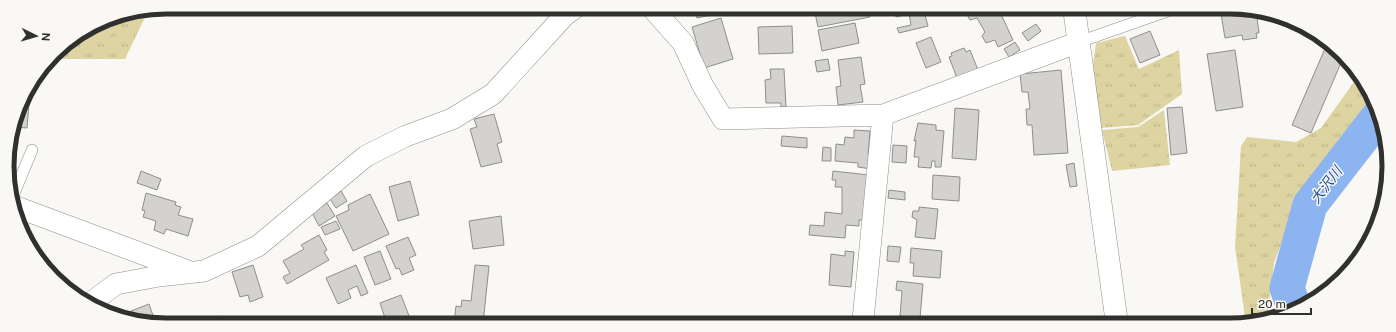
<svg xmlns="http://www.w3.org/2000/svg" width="1396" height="332" viewBox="0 0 1396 332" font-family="'Public Sans','Noto Sans JP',sans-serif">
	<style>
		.grass { fill: url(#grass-tufts) }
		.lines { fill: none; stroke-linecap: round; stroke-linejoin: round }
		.river { stroke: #8cb4f1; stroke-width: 35 }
		.building { fill: #d3d2cf; stroke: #8e8e8b }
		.lane-casing { stroke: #8e8e8b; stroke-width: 12 }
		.street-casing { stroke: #8e8e8b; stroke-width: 22 }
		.secondary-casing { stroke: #8e8e8b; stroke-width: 23 }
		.lane { stroke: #fff; stroke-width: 11 }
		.street { stroke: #fff; stroke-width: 21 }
		.secondary { stroke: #fff; stroke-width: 22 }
		.labels { text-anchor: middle; stroke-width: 3; stroke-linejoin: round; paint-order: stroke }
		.water-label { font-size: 14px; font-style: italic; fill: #215097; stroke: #f9f8f5 }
		.rim { fill: none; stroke: #30302f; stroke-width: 5 }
	</style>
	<defs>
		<pattern id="grass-tufts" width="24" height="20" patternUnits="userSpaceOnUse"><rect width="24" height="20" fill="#ddd4a1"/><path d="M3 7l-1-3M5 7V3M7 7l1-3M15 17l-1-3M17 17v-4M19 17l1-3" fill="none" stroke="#beb68b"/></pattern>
	</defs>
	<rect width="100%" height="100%" fill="#f9f8f5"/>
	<path class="grass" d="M148,11L125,59H51L61,47L105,19Z
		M1125,36L1139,69L1179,50L1182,94L1138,125L1101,128L1092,72L1096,43Z
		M1359,75L1372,100L1299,196L1274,263L1267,319L1246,324L1235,247L1241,146L1247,137L1296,142L1321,128Z
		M1164,110L1170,165L1112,171L1102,130L1138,127Z"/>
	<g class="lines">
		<path class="river" d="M1295,310L1287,288L1310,205L1379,116"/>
	</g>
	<path class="building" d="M694,8H720L721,13L697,18Z
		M745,8H761V9H745Z
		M814,8H868L870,17L818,27Z
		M894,8H923L928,26L899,33L897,28L911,25L909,14L896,17Z
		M932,8H960V10L934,15Z
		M981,8H998L1013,40L998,47L995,40L986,43L982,36L985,32L977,18L970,20L966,13Z
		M1031,8H1048L1049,14L1041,15L1040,10L1032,12Z
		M1220,8H1251L1256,10L1259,33H1256L1257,38L1243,40L1242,35L1225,38Z
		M721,18L733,59L704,68L692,27Z
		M855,23L859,43L822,51L818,30Z
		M1036,24L1041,31L1028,41L1022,33Z
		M792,26L793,53L759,54L758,27Z
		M1150,31L1160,55L1140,63L1130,39Z
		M931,37L941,62L926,68L916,43Z
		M1015,42L1020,50L1009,57L1004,49Z
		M1327,44L1343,58L1311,133L1292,125Z
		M964,48L966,52L970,50L978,70L957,78L949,57L952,56L951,53Z
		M1235,50L1243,107L1216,111L1207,54Z
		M861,57L865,84L860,85L863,102L838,105L836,87L841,86L838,60Z
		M828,59L830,70L817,72L815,61Z
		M770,69H784L786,107H781V103H766L765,80L771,79Z
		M1061,70L1068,153L1034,155L1032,125H1027L1026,109H1030L1028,92H1022L1020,74Z
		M26,92H30L27,128L15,127L23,96Z
		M1182,107L1187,153L1171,155L1167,108Z
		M955,108L979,110L976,160L952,158Z
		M494,114L502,142L497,144L502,162L481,167L470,129L477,127L474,119Z
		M918,123L936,125V130L944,131L941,167H935V161H932L931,168L918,167L919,157H914L916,140L914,141Z
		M854,130L870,131L868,155H872L871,169L858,167V163L835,161L836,144L844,145L845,137L854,138Z
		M782,136L807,138V148L781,146Z
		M893,145L907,146L906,163L892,162Z
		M10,146L17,149L9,168L7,155Z
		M823,147L831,148V161H822Z
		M1074,163L1077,186L1070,187L1066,165Z
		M141,171L161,179L157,190L137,183Z
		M833,171L869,175L865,220H859V226L846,225L845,238L809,235L810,225L824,226L825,212L842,214V187H835L836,180H832Z
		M933,175L960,177L959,201L932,199Z
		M410,181L419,215L398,221L389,187Z
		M889,190L905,192V200L888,198Z
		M341,191L347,201L336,208L330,199Z
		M146,193L176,202L175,205L181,207L178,215L193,219L188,236L166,229L164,234L154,230L156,221L143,217L145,211L142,210Z
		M370,194L389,234L353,251L336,216L349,210L348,205Z
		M327,203L335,216L319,226L312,213Z
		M919,207L938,209L935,239L915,237L917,220L912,217L913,211H919Z
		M501,216L504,245L473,249L469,221Z
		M336,221L340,229L325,235L321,227Z
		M24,232L29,234L28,240Z
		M319,235L327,250L324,252L329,260L287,284L283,277L290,273L283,261L304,249L301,245Z
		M408,237L416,255L409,258L414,270L402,275L399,268L396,269L386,246Z
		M888,246L901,247L899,262L887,261Z
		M911,248L942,251L940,278L913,276L914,263H910Z
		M380,251L391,279L375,285L364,257Z
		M845,251L854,252L851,287L829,285L831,254L845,256Z
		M253,265L263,297L250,302L248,295L240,297L232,272Z
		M356,265L368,293L361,296L357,286L348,290L351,298L338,304L326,278Z
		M475,265L489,266L483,324L454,323L456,306L461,307L462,300L471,301Z
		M897,281L923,284L920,318L900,316L902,291L896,290Z
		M401,295L411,321L405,324H387L380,303Z
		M149,304L156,324H145L133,320L134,319L131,311Z
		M223,316L225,324H200Z
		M362,319L363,324H348Z"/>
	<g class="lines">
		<g class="lane-casing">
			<path id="lane" d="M1079,42L1176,8
				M13,196L32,150"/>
		</g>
		<g class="street-casing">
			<path id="street" d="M652,8L683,43L703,86L723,119L883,115L1079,42
				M14,206L188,271
				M89,304L116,284L159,276L204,271L258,246L366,156L406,136L452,119L493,94L565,15L575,8
				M863,320L883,115"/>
		</g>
		<g class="secondary-casing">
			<path id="secondary" d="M1074,8L1117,324"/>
		</g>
		<use href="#lane" class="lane"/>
		<use href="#street" class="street"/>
		<use href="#secondary" class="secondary"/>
	</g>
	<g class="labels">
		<g class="water-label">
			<text transform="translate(1326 185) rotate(-53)" y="5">大沢川</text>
		</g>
	</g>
	<path d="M0 0H1396V332H0ZM166 14H1230A152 152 0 0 1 1382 166V166A152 152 0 0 1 1230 318H166A152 152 0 0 1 14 166V166A152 152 0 0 1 166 14Z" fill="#f9f8f5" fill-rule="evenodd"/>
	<path class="rim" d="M166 14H1230A152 152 0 0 1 1382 166V166A152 152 0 0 1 1230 318H166A152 152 0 0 1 14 166V166A152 152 0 0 1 166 14Z"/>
	<g transform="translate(36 36) rotate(95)" stroke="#f9f8f5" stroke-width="3" paint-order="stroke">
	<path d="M0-3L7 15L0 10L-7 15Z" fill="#30302f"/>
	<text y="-6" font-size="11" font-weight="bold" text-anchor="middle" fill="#30302f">N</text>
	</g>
	<path d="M1252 308v6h59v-6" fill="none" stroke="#30302f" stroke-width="2"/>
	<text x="1258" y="308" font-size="12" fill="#30302f" stroke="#f9f8f5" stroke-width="3" paint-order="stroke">20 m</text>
</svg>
